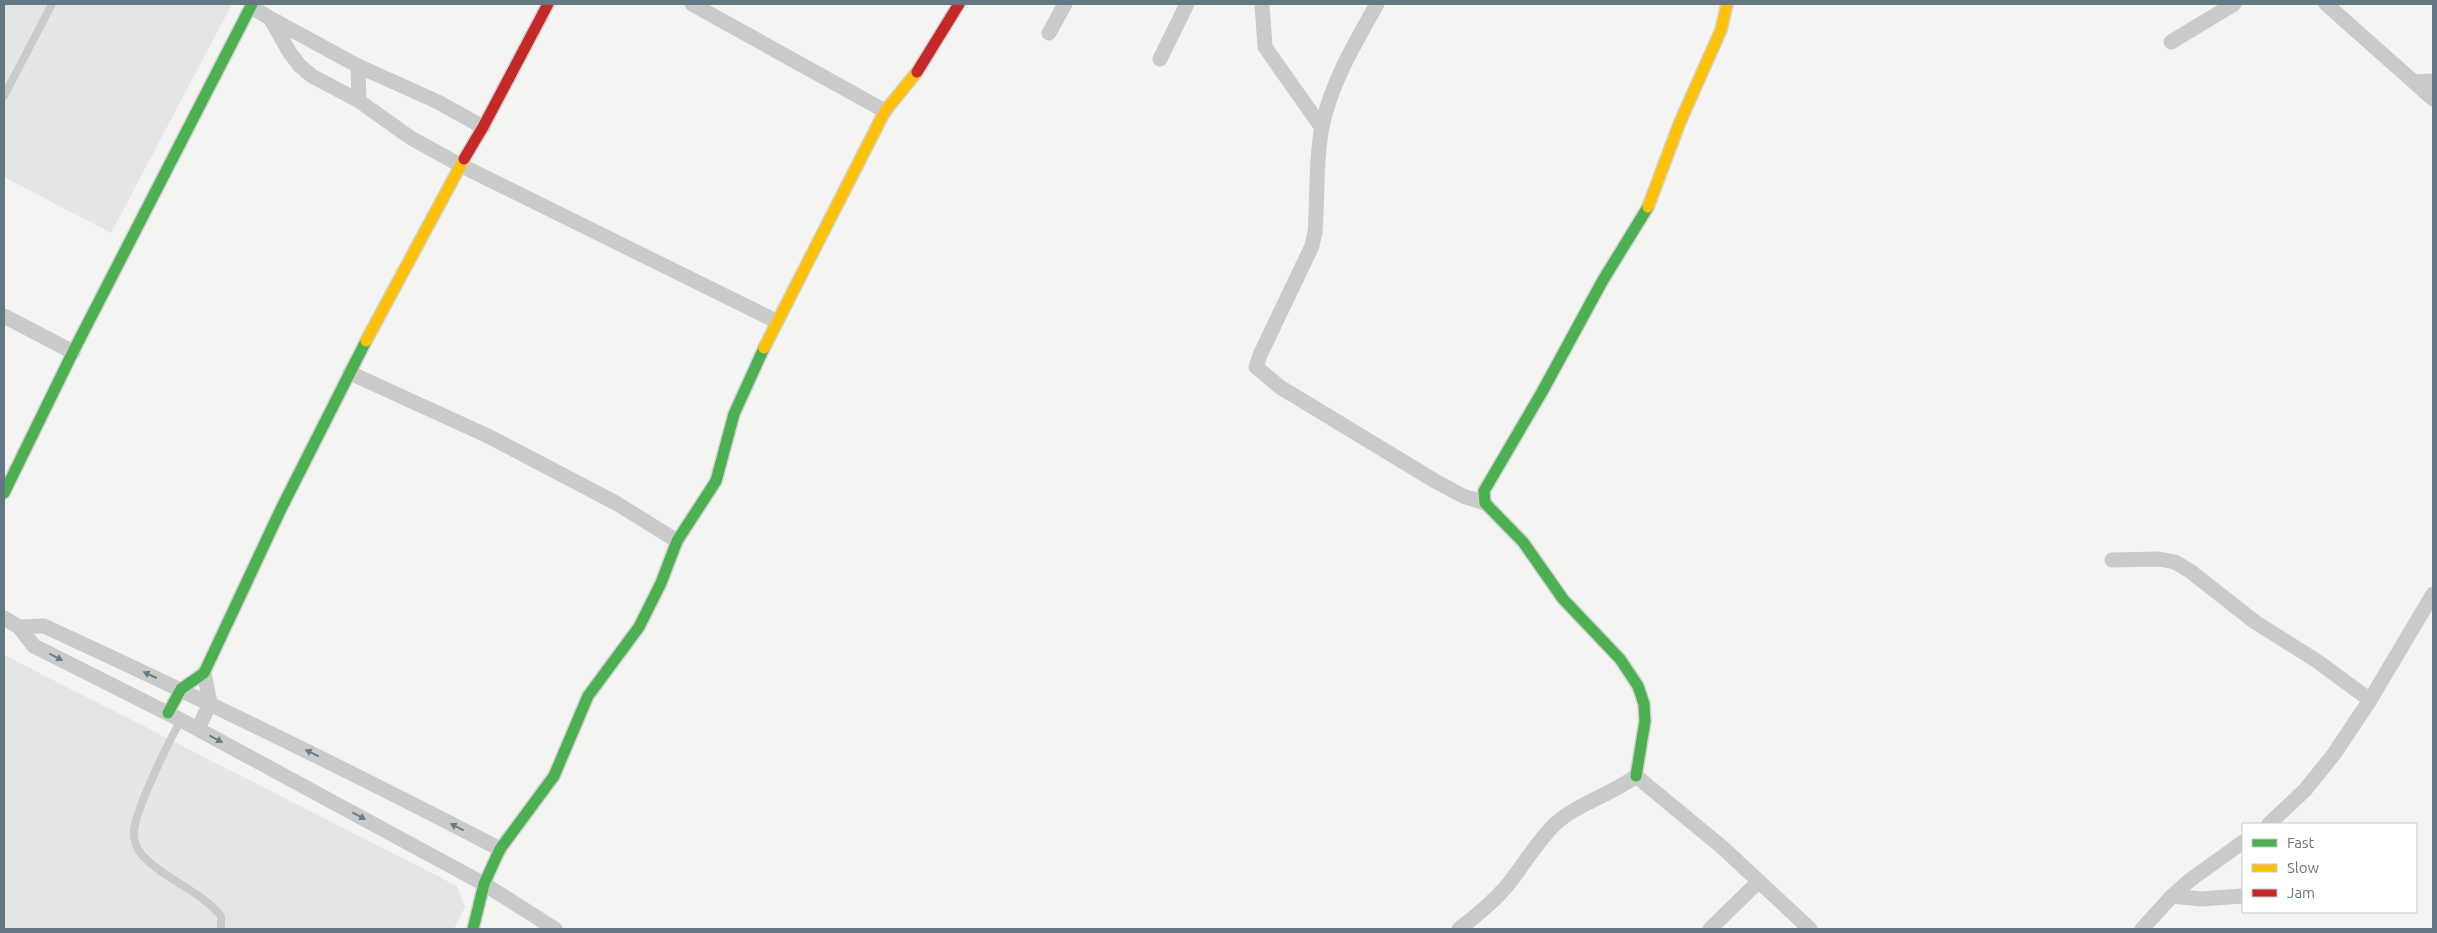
<svg xmlns="http://www.w3.org/2000/svg" width="2437" height="933" viewBox="0 0 2437 933" font-family="Ubuntu,sans-serif">
	<style>
		.built { fill: #e4e6e5 }
		.lines { fill: none; stroke-linecap: round; stroke-linejoin: round }
		.fast-casing { stroke: #d1d2d3; stroke-width: 14 }
		.slow-casing { stroke: #d1d2d3; stroke-width: 14 }
		.jam-casing { stroke: #d1d2d3; stroke-width: 14 }
		.lane { stroke: #c9caca; stroke-width: 8 }
		.street { stroke: #c9caca; stroke-width: 15 }
		.fast { stroke: #4caf50; stroke-width: 11 }
		.slow { stroke: #ffc107; stroke-width: 11 }
		.jam { stroke: #c62828; stroke-width: 11 }
		.oneway { fill: #697b87 }
	</style>
	<rect width="100%" height="100%" fill="#f4f4f2"/>
	<path class="built" d="M4,4H232L111,233L4,177Z
		M4,655L457,886L465,907L454,929H4Z"/>
	<g class="lines">
		<g class="fast-casing">
			<path id="fast" d="M4,493L73,352L252,4
				M168,713L181,689L204,673L281,509L366,341
				M1636,776L1645,721L1644,704L1638,686L1620,659L1563,599L1523,542L1485,503L1484,491L1542,392L1603,280L1648,207
				M473,929L484,884L500,849L554,776L588,696L639,627L661,583L677,541L716,481L734,414L764,348"/>
		</g>
		<g class="slow-casing">
			<path id="slow" d="M1648,207L1680,122L1721,30L1727,4
				M366,341L464,159
				M764,348L885,111L917,72"/>
		</g>
		<g class="jam-casing">
			<path id="jam" d="M917,72L959,4
				M464,159L483,127L548,4"/>
		</g>
		<path class="lane" d="M4,96L52,4
			M181,720C170,739 134,812 134,832C134,841 137,850 143,856C165,880 200,890 221,916V929"/>
		<path class="street" d="M692,4L885,111
			M1262,4L1265,47L1322,128
			M1377,4C1355,43 1331,83 1322,127C1315,161 1318,198 1315,232L1312,246L1260,355L1256,367L1280,387L1435,481L1463,496L1485,503
			M2326,4L2433,99
			M251,7L270,18L290,53L300,66L312,76L359,101L411,138L460,165L776,321
			M270,18L358,66L438,102L483,127
			M1049,33L1065,4
			M2171,42L2234,4
			M1160,59L1187,4
			M358,66L359,101
			M2414,82L2433,81
			M4,316L73,352
			M350,373L488,436L616,503L677,541
			M2112,560L2159,559L2175,562L2190,571L2255,622L2317,661L2370,700
			M4,618L19,627L34,646L181,720L484,884L555,929
			M19,627L44,626C198,697 350,771 500,849
			M198,729L210,703L204,673
			M2269,824L2305,790L2334,754L2370,700L2433,594
			M2172,896L2201,899L2243,896
			M1459,929C1475,917 1491,904 1505,888C1522,868 1535,844 1554,825C1576,804 1611,795 1636,776L1723,848L1810,929
			M1710,929L1759,881
			M2142,929L2172,896L2190,880L2243,842"/>
		<use href="#fast" class="fast"/>
		<use href="#slow" class="slow"/>
		<use href="#jam" class="jam"/>
	</g>
	<defs><path id="oneway-solid" d="M-6-.8H1V-3.2L6.5 0L1 3.2V.8H-6Z" transform="scale(1.25)"/></defs>
	<g class="oneway">
		<use href="#oneway-solid" transform="translate(56 657) rotate(27)"/>
		<use href="#oneway-solid" transform="translate(150 675) rotate(-155)"/>
		<use href="#oneway-solid" transform="translate(216 739) rotate(28)"/>
		<use href="#oneway-solid" transform="translate(312 753) rotate(-154)"/>
		<use href="#oneway-solid" transform="translate(359 816) rotate(28)"/>
		<use href="#oneway-solid" transform="translate(457 827) rotate(-153)"/>
	</g>
	<rect width="2437" height="933" fill="none" stroke="#647783" stroke-width="10"/>
	<rect x="2242" y="823" width="175" height="90" fill="#ffffff" stroke="#c1c9cd"/>
	<rect x="2252" y="839" width="25" height="8" fill="#4caf50" stroke="#c1c9cd"/>
	<text x="2287" y="848" font-size="15" fill="#647783">Fast</text>
	<rect x="2252" y="864" width="25" height="8" fill="#ffc107" stroke="#c1c9cd"/>
	<text x="2287" y="873" font-size="15" fill="#647783">Slow</text>
	<rect x="2252" y="889" width="25" height="8" fill="#c62828" stroke="#c1c9cd"/>
	<text x="2287" y="898" font-size="15" fill="#647783">Jam</text>
</svg>
